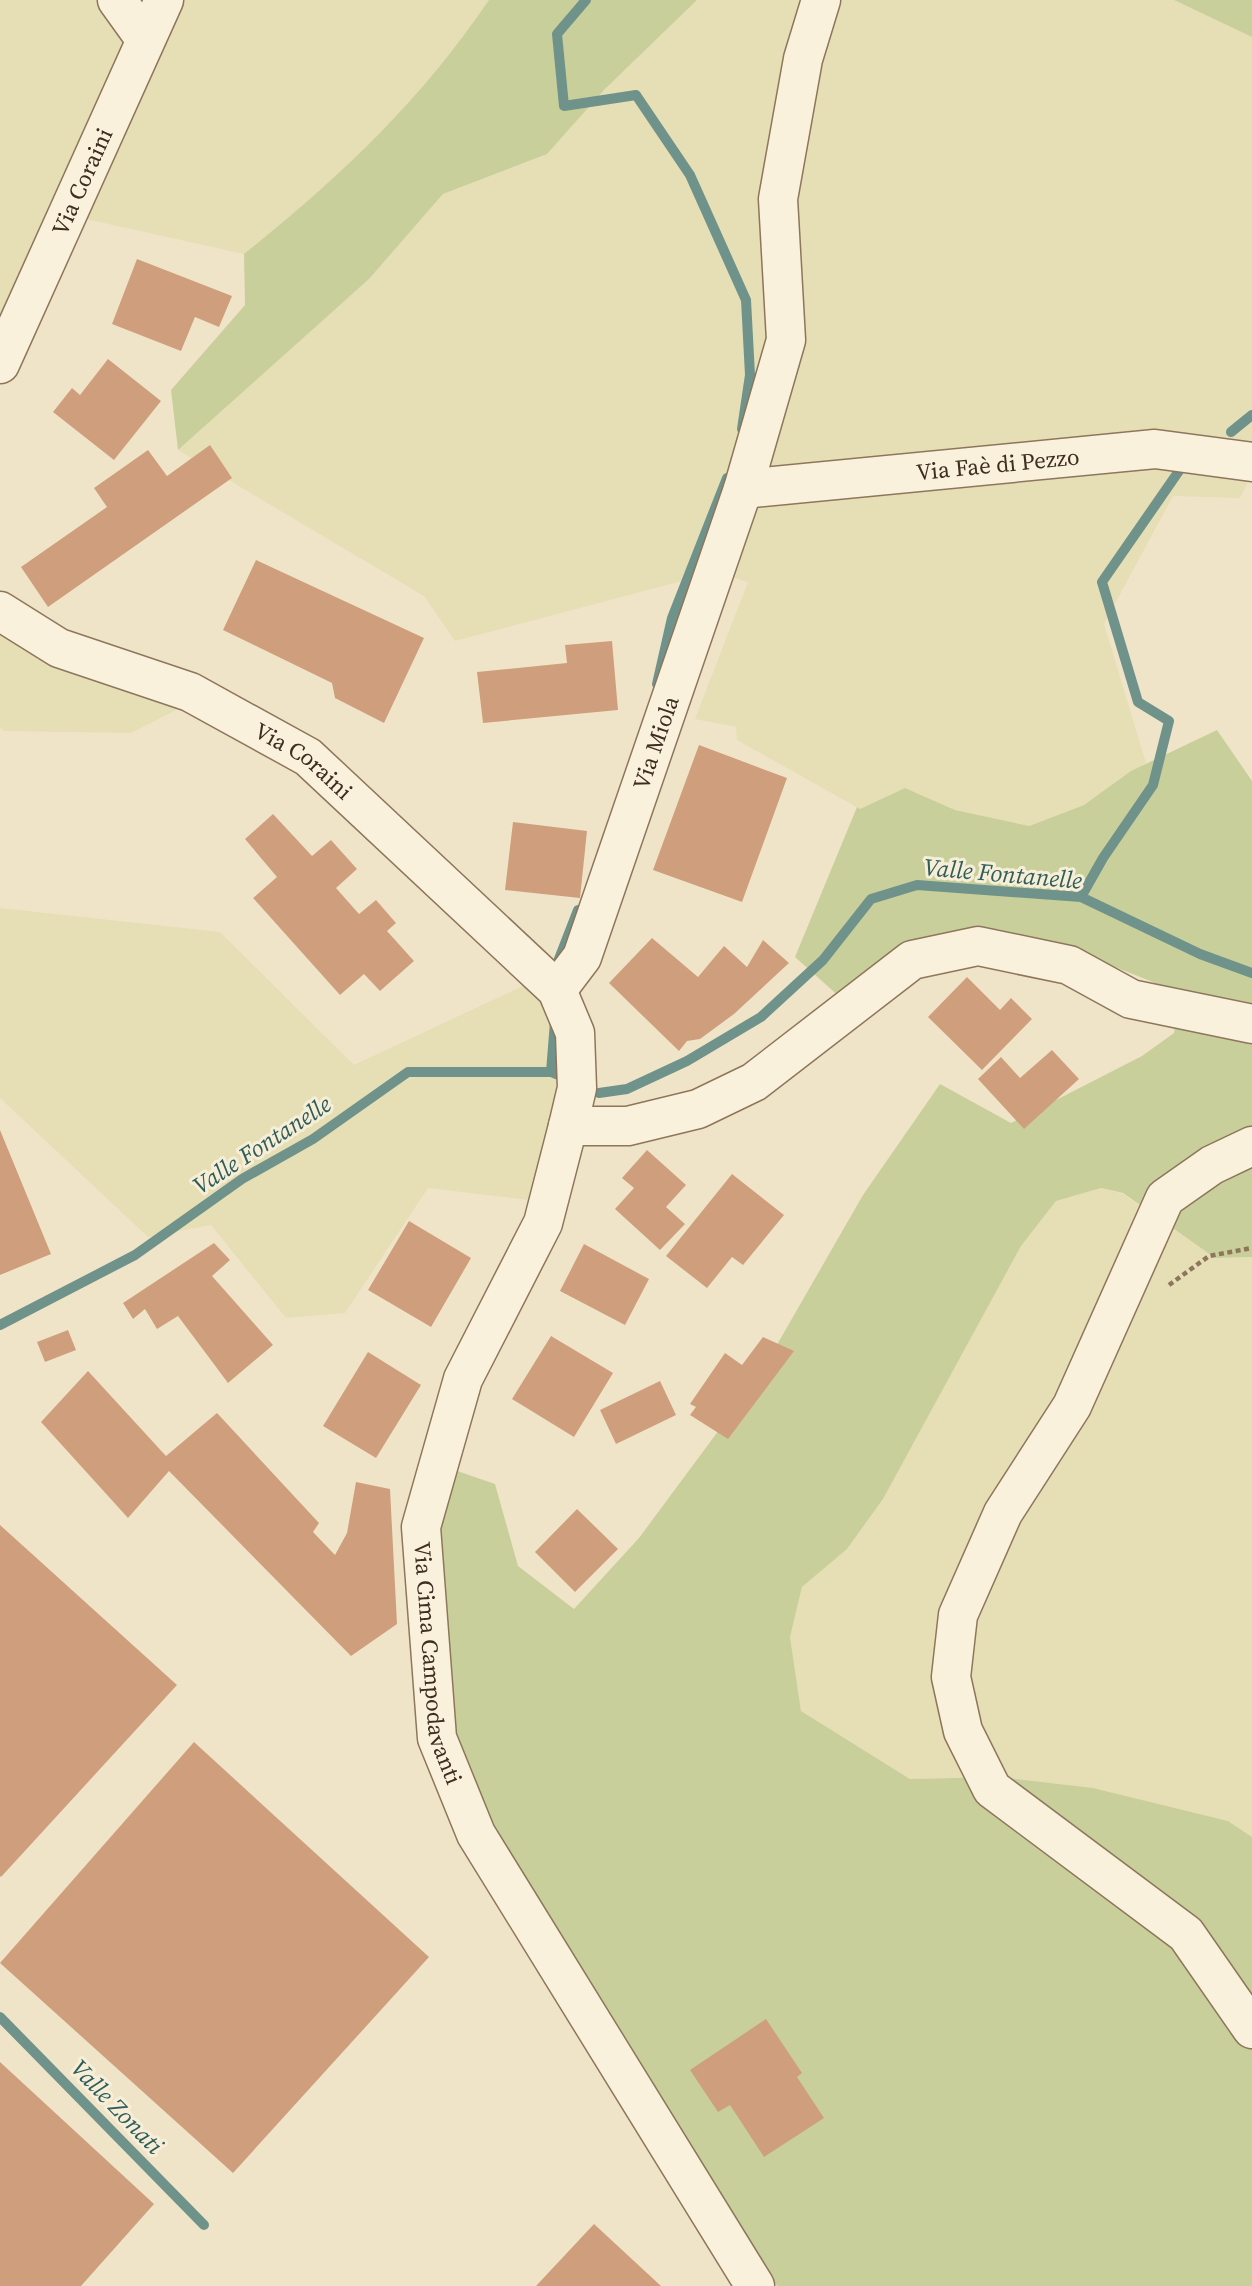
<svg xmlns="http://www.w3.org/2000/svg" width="1252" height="2286" viewBox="0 0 1252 2286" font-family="'Source Serif 4',serif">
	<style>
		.farmland { fill: #e6deb5 }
		.green { fill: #c9cf9b }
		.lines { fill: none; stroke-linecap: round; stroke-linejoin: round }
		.stream { stroke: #6f938a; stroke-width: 10 }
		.building { fill: #cf9f7d }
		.minor-casing { stroke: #8d765c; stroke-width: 41 }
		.path { stroke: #8d765c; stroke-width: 4.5; stroke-dasharray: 5 3.5; stroke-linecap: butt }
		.minor { stroke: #faf1dc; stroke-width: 38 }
		.labels { text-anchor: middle; stroke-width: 6; stroke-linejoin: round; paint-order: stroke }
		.street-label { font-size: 23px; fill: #3d2e20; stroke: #f7eed8 }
		.water-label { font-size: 24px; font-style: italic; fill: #2f5d5a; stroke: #f7eed8 }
	</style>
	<rect width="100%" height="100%" fill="#f0e4c8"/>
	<path class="farmland" d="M0,0H489L453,54L387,127L324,189L244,254L63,214L0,380Z
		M697,0H1174L1252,37V475L1240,498L1173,496L1104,624L1146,763L1084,805L1028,826L955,810L905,788L860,809L737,740L736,727L695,719L748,582L716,572L455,641L424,596L178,450L369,279L443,194L547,154L604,90Z
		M0,615L200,698L131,733L4,731L0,727Z
		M0,908L220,932L354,1065L542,977L576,1096L529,1200L428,1188L345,1313L286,1318L211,1225L148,1237L0,1098Z
		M1101,1188L1123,1194L1215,1258L1252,1257V1837L1228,1821L1093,1788L1000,1777L910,1779L801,1711L790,1637L802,1587L847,1549L883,1499L1021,1246L1056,1201Z"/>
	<path class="green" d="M489,0H697L604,90L547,154L443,194L369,279L178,450L171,390L245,305L244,254C340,177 419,103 489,0Z
		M1174,0H1252V37Z
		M1217,730L1252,781V1257L1215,1258L1123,1193L1101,1188L1056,1201L1021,1246L883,1499L847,1549L802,1587L790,1637L801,1711L910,1779L1000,1777L1093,1788L1228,1821L1252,1837V2286H777L477,1824L444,1735L437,1464L495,1484L518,1566L574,1609L639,1538L759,1376L863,1195L940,1084L1011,1123L1142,1056L1174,1033L1180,993L1058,944L997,929L842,999L795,957L857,807L860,809L905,788L955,810L1029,826L1084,805L1131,771Z"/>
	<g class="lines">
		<path class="stream" d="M586,0L557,34L564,106L636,95L690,175L746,300L750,375L742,429
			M1231,432L1252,415
			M657,684L672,618L727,478
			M1081,897L1103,858L1153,785L1169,721L1138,702L1102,582L1181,468
			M557,964L578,910
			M551,1072L555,1022
			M599,1093L627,1089L687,1061L761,1017L823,960L871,899L917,885L1081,897L1200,954L1252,973
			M0,1325L135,1255L242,1179L313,1139L408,1072H551L563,1077
			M0,2017L204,2225"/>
	</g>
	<path class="building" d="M137,259L232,296L219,327L195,317L181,351L112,324Z
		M108,359L161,401L114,460L53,412L72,388L80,395Z
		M210,445L232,478L48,607L21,567L107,507L94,488L148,450L167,476Z
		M256,560L424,638L384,723L335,698L332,683L223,630Z
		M612,641L618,710L483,723L477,672L567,663L565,645Z
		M699,745L787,778L742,902L653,870Z
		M273,814L312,856L331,840L357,869L336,888L359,914L376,900L396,923L387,931L414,961L380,991L364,974L340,995L253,898L277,877L245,839Z
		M513,822L587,831L580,898L505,890Z
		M652,938L698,977L724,946L747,967L763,940L789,963L734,1014L700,1039L687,1041L679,1051L609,983Z
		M967,977L1000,1010L1011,998L1032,1019L982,1070L928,1017Z
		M1052,1050L1079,1079L1024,1129L978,1079L1001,1057L1020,1078Z
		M0,1130L51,1254L0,1275Z
		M647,1150L686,1185L666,1207L685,1224L660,1250L615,1209L634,1188L622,1178Z
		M732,1174L784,1215L743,1265L732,1257L707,1288L666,1256Z
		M409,1221L471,1258L431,1327L368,1290Z
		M214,1243L230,1260L212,1276L273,1345L228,1383L178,1316L157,1329L145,1309L133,1319L123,1303Z
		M584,1244L649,1279L625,1325L560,1291Z
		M68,1330L76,1350L45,1362L37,1342Z
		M551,1336L613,1373L574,1437L512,1399Z
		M763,1337L794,1351L728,1439L690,1415L696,1407L690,1404L725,1353L742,1365Z
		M368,1352L421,1385L376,1458L323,1426Z
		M88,1371L166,1456L217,1413L319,1523L313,1532L335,1555L347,1533L356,1482L390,1489L397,1624L351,1656L169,1471L128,1518L41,1422Z
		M660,1381L676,1415L616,1444L600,1410Z
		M577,1509L618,1549L575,1592L535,1552Z
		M0,1525L177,1685L1,1877L0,1876Z
		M194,1742L429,1957L233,2173L0,1963Z
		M766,2019L802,2073L797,2077L824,2118L764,2157L730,2105L718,2112L690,2070Z
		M0,2062L154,2204L81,2286H0Z
		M594,2224L661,2286H536Z"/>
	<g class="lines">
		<g class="minor-casing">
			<g id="minor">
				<path d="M117,0L145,39"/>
				<path id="s1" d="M0,364L164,0"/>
				<path id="s2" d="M743,489L1155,449L1252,462"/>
				<path id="s3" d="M0,611L59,648L190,692L308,757L557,990L575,1033L577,1088L568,1126L543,1223L463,1379L421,1527L437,1738L476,1834L755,2286"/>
				<path id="s4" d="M557,990L582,957L743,489L786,340L778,199L803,59L821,0"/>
				<path d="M568,1126H628L698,1109L754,1082L912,960L978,946L1069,965L1131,999L1252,1024"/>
				<path d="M1252,1146L1212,1165L1165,1198L1072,1406L1003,1513L958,1615L951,1677L963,1731L992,1789L1186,1934L1252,2029"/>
			</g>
		</g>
		<path class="path" d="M1169,1285L1209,1256L1252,1248"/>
		<use href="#minor" class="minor"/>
	</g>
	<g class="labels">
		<g class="street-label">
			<text dy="8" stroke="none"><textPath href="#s1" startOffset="200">Via Coraini</textPath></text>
			<text dy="8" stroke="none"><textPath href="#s2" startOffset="256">Via Faè di Pezzo</textPath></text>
			<text dy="8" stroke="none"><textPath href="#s4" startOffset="268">Via Miola</textPath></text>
			<text dy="8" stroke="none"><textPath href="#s3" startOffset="341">Via Coraini</textPath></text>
			<text dy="8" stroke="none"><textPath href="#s3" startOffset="1391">Via Cima Campodavanti</textPath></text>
		</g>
		<g class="water-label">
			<text transform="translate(1003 874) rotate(5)" y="8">Valle Fontanelle</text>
			<text transform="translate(262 1145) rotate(-33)" y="8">Valle Fontanelle</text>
			<text transform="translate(117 2107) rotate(46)" y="8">Valle Zonati</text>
		</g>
	</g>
</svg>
